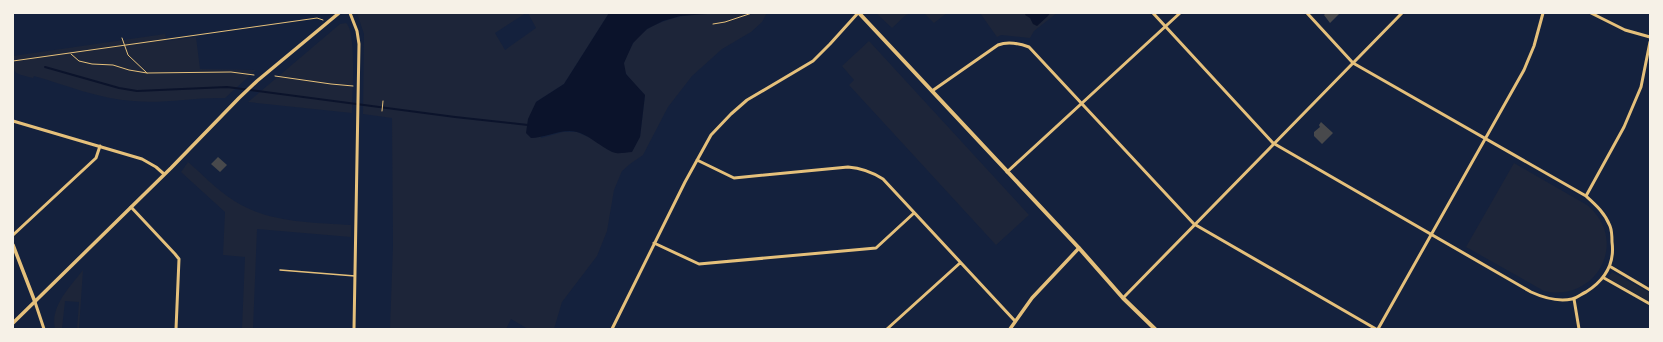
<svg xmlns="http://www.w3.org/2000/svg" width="1663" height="342" viewBox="0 0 1663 342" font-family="'Exo 2',sans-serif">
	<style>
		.green { fill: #1d2539 }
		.water { fill: #0b132b }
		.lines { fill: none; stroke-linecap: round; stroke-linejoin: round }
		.stream { stroke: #0b132b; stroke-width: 2 }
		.building { fill: #48494c }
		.path { stroke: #e5c07b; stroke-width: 1 }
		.service { stroke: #e5c07b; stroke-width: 1.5 }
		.minor { stroke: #e5c07b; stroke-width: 3 }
		.tertiary { stroke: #e5c07b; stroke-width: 3.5 }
		.secondary { stroke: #e5c07b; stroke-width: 4 }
	</style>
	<rect width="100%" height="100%" fill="#14213d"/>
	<path class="green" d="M357,13H526L495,33L505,50L536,28L528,13H609L564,84L536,102L541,138L563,132H577L595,140L640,137L645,95C637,87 622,75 624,63C625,58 628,53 630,49C650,6 729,13 767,13L762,22L751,32L722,49L692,76L668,107L643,155L630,164L622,171L614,190L607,231L597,256L562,302L554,329H528L511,319L506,329H390L393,246L392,118L363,114L364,34Z
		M876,13H912L906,15L892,28Z
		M924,13H947L934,23Z
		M980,13H1057L1034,31L1030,38L1001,35L997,37Z
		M346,23C357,31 352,96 352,113L248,102L340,24Z
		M165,34L167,41L196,37L200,69L256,70L225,98C194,97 163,104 133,101C99,99 66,85 34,76L33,78C15,73 13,76 13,56Z
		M869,41L1029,215L996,245L849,85L854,80L842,66Z
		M188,162C201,173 213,186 227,196C263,223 308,222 351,225V237L257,229L253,329H242L245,257L223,255L225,212L181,172Z
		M1514,163L1587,205C1630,240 1597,303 1544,291L1466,247Z
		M83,270L79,329H77L79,302L65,301L62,329H55C50,306 70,287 83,270Z
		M1612,272L1650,293V302L1608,278Z"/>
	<path class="water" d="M609,13H721L680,16L663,21L647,29L633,43L624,63L626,74L645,95L640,137L632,152C627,152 620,154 616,153C605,151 590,135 577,132C562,128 546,138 531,138L526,133L528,119L536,102L564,84Z
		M1026,13H1050L1048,16L1037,26L1033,24L1030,18L1025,15Z"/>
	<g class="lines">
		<path class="stream" d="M45,67L119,88L137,91L227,87L455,117L528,125"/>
	</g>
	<path class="building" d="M1326,13H1340L1330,23L1324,15Z
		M1321,122L1333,133L1322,144L1314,136V132L1320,127L1319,125Z
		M218,157L227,165L220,172L211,164Z"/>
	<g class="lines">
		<path class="path" d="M713,24L725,22L752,13
			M122,38L128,55L147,73
			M71,54L79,61L92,64L113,65L129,70L147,73L231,72L254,75
			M13,61L317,18L323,20
			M275,76L331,84L353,86
			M382,111L383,101"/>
		<path class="service" d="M280,270L355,276"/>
		<path class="minor" d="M350,13L357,31L359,44L354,329
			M1153,13L1273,143L1531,292C1544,298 1557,302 1572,299C1577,298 1581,294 1586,292C1605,280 1615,264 1612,242C1612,237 1612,231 1610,226C1605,213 1596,205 1586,196L1353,63L1307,13
			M1591,13L1625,30L1650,37
			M932,91L998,45C1008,41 1018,43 1029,47L1194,224L1376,329
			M13,121L142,159L156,167L164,174
			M697,160L734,178L848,167C861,168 872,172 883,179L1015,321
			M1007,172L1180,13
			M1586,196L1624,127L1641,87L1650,42
			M131,207L175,254L179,259L176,329
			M13,235L96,158L100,146
			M654,243L699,264L876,248L914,213
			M1611,267L1650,290
			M1604,278L1650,304
			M1123,298L1402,13
			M1574,299L1579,329
			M35,302L44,329
			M612,329L685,182L711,135L731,114L747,100L813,61L830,44L858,13
			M887,329L960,263
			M1378,329L1524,70L1534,46L1543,13"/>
		<path class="tertiary" d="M13,245L35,302
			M13,323L171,168L239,98L257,81L339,13
			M1010,329L1032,298L1079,248"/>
		<path class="secondary" d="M859,13L1079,248L1123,298L1155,329"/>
	</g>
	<rect width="1663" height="342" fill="none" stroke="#f6f1e7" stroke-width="28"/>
</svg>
